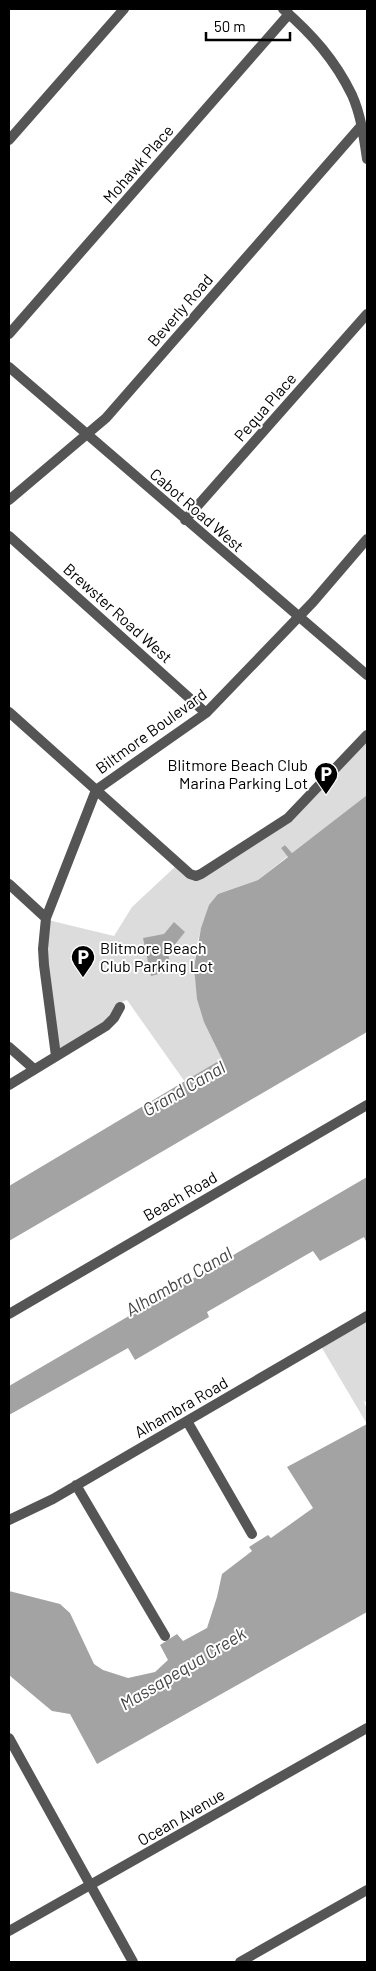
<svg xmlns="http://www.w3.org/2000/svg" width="376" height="1971" viewBox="0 0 376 1971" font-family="Barlow,sans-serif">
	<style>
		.green { fill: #dcdcdc }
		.water { fill: #a3a3a3 }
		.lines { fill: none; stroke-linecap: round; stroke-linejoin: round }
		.minor { stroke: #555; stroke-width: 10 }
		.labels { text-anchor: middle; stroke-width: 4; stroke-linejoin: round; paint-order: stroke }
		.street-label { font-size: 16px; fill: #000; stroke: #fff }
		.poi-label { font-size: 16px; fill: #000; stroke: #fff; text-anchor: end }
		.water-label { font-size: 18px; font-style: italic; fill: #444; stroke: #fff }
	</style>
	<rect width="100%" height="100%" fill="#fff"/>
	<path class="green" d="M367,739V795L292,853L285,845L281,848L288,856L258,880L218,894C212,905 204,917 201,929C186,979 201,1014 222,1059L185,1082L127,1000L119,1003L110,1019L57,1052L45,948L48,920L114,936L132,907L177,865L195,879L277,827Z
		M367,1315V1401L364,1402L367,1409V1424L319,1343Z"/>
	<path class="water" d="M367,795V1032L9,1241V1186L222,1059L204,1022L197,999L194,967L201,928L209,905L218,894L258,880L288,857L281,848L285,845L292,853Z
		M174,922L185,932L168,953L171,968H173L174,970L151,976L143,938L164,934Z
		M367,1177V1243L364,1237L320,1261L313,1251L207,1312L209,1317L135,1360L128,1348L9,1415V1386Z
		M367,1424V1612L97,1764L70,1714L52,1711L9,1675V1591L60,1604L70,1613L94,1664L103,1670L128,1678L155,1672L168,1660L160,1645L177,1634L183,1641L207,1628L217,1597L222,1574L252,1551L249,1547L268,1535L271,1538L313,1508L287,1467Z"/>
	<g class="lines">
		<path class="minor" d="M283,9C312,34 335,60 352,95C361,115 364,138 367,159
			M9,140L124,9
			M9,334L289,14
			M9,367L367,675
			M9,500L106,418L361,126
			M185,520L367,314
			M9,536L206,713
			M9,712L190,874L196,876L201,874L288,818L367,735
			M9,884L46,918
			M9,1047L34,1069
			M56,1056L44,965L43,949L46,918L96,790L206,713L313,602L367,539
			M9,1085L106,1026L114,1018L120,1007
			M9,1314L367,1105
			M187,1421L252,1534
			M76,1485L165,1636
			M9,1520L53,1499L367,1316
			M9,1738L133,1962
			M9,1931L367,1728
			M240,1962L367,1890"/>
	</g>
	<defs>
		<g id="parking-pin" transform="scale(1.25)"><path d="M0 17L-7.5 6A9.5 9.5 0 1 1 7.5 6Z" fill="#000" stroke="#fff"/><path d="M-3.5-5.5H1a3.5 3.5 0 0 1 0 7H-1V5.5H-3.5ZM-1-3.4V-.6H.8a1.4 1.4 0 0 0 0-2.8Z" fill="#fff"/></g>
	</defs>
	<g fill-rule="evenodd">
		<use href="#parking-pin" x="326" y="774"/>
		<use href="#parking-pin" x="83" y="957"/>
	</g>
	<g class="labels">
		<g class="street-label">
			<text transform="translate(138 164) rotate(-49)" y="6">Mohawk Place</text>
			<text transform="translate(180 310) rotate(-49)" y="6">Beverly Road</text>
			<text transform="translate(265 407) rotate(-49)" y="6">Pequa Place</text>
			<text transform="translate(197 510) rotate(41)" y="6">Cabot Road West</text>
			<text transform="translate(118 613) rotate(42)" y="6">Brewster Road West</text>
			<text transform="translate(151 731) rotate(-36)" y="6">Biltmore Boulevard</text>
			<text transform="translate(180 1196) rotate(-30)" y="6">Beach Road</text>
			<text transform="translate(181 1407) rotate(-30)" y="6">Alhambra Road</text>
			<text transform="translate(181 1817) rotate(-30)" y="6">Ocean Avenue</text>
		</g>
		<g class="poi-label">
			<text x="308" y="771">Blitmore Beach Club<tspan x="308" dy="18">Marina Parking Lot</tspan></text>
			<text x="100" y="954" text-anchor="start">Blitmore Beach<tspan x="100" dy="18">Club Parking Lot</tspan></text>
		</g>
		<g class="water-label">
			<text transform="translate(184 1089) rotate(-30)" y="6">Grand Canal</text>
			<text transform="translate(179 1282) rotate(-30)" y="6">Alhambra Canal</text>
			<text transform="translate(183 1669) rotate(-31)" y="6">Massapequa Creek</text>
		</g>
	</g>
	<rect width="376" height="1971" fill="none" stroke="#000000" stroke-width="20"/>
	<path d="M206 32v8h84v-8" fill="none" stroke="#000000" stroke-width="2.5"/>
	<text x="214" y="32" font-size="15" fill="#000000" stroke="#ffffff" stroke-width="4" paint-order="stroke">50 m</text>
</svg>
